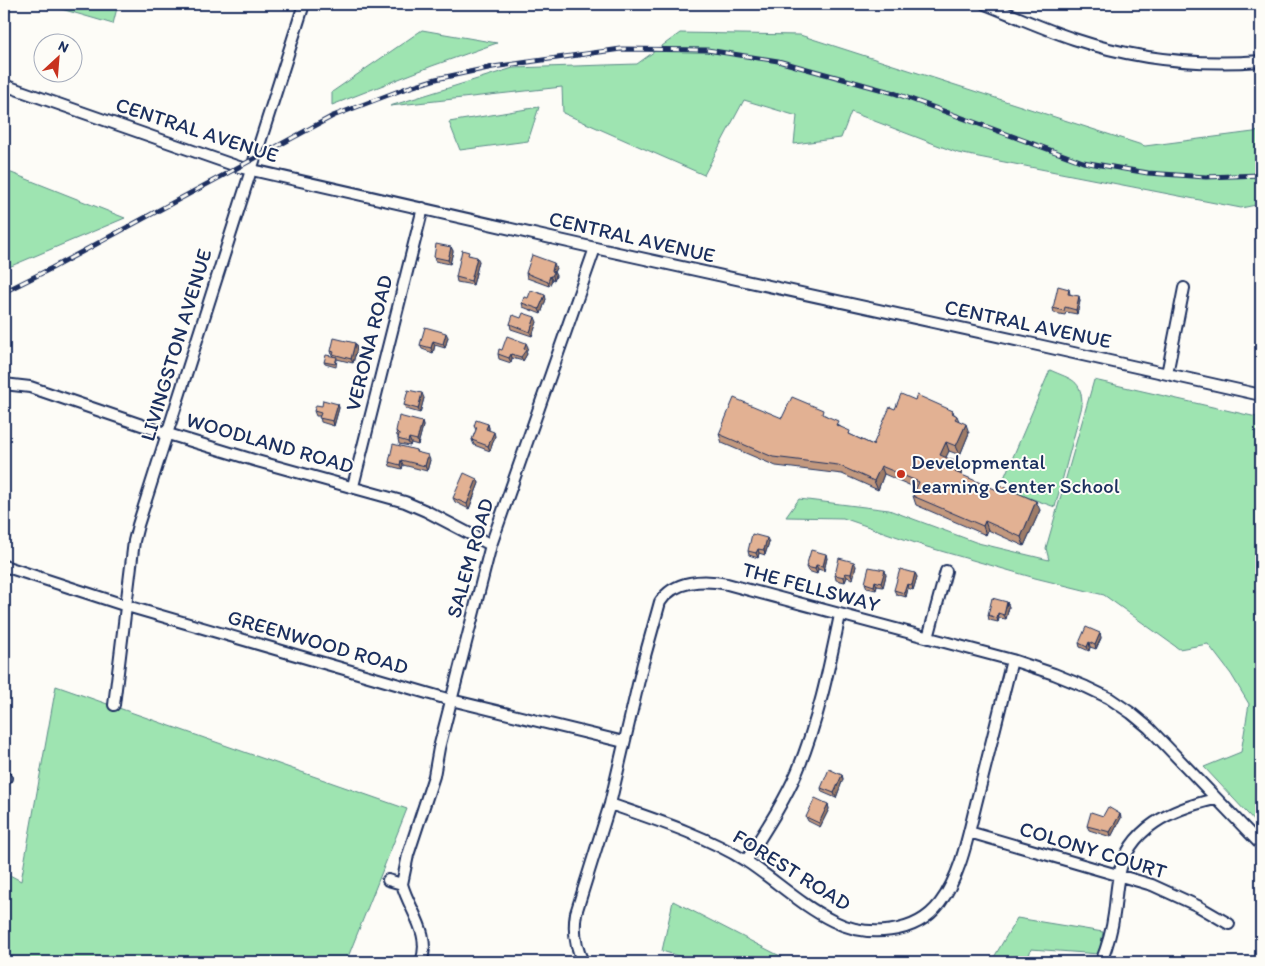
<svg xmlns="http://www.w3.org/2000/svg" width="1265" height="966" viewBox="0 0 1265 966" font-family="Itim,sans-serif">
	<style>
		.green { fill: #9ee4b1; stroke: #5c8a88 }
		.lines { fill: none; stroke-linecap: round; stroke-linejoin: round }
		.minor-casing { stroke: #1b2f5e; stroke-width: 14 }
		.minor { stroke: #fdfcf7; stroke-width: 10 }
		.rail-casing { stroke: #1b2f5e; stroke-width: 5 }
		.rail { stroke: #fdfcf7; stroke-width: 3; stroke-dasharray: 9; stroke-linecap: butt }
		.wall { fill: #c2987e; stroke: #1b2f5e }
		.shaded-wall { fill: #9e7c67; stroke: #1b2f5e }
		.building { fill: #e2b193; stroke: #1b2f5e }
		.poi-dot { fill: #c8321e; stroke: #fdfcf7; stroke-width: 2 }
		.labels { text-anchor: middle; stroke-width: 4; stroke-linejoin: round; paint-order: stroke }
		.street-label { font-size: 21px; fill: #1b2f5e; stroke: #fdfcf7 }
		.poi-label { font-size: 21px; fill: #1b2f5e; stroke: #fdfcf7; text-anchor: start }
	</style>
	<rect width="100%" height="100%" fill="#fdfcf7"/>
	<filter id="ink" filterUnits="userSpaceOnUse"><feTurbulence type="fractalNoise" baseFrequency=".02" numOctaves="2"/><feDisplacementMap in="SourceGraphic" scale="10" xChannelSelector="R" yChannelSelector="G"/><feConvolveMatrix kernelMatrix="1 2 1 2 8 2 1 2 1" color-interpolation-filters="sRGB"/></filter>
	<g filter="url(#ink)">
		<path class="green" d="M44,4H118L113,24Z
			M422,30L497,43L432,66L332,105V92Z
			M680,33L800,35L1145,146L1261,131V204L1241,208L958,153L851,112L841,138L794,144L797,116L744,100L704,175L563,113L562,87L390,106L513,68L637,64Z
			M539,107L528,141L460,150L449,122Z
			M4,170L125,218L4,269Z
			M1050,370C1072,380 1082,379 1082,406L1055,507L1010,491L1013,484L1004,478Z
			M1094,380L1261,418V828L1204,767L1241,752L1249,704L1231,674L1208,644L1179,649L1104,595L1035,578L927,547L843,518L786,517L799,499L889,510L978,543L1049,560L1046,548Z
			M56,686L407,809L346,962H4V872L21,881Z
			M673,901L776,954L793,962H698L662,951Z
			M1017,918L1103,932L1099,954L1031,949L1027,962H988L993,959Z"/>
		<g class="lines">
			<g class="minor-casing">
				<path id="minor" d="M985,4C1015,16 1044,29 1074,39C1134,59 1198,66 1261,61
					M4,85L239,167L595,248L1029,343L1261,395
					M1167,374L1184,288
					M4,384L30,387L168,434L257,461L405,502L426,511L491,545
					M353,486L423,208
					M4,566L127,606L451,700L624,742
					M928,638L946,571
					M114,705L134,541L138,525L304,4
					M4,777L6,778
					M610,804C656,820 704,835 746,861C775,880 802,906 833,921C867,938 916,935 940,903C963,872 969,829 979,792C990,748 1001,704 1012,660
					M969,832L1152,885L1198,906L1229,924
					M746,861C764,832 783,804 797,772C818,722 829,668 840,615
					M388,880L402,884C409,910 432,934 421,962
					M402,884L408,855L434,776L439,748L491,545L595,248
					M583,962C575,946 573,931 576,913L610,804L643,663L660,602C674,580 704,579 727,584L1012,660L1054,674L1086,687L1109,698L1131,713L1149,728L1261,845
					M1101,962C1107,947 1112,930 1114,914C1116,901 1116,888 1119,876C1128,827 1173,809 1215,799"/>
			</g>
			<use href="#minor" class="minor"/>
			<g class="rail-casing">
				<path id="rail" d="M4,292L52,268L333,116L404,89L436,79L493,67L621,49L707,50L778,61L894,93L1083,162L1148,173L1206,177L1261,175"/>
			</g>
			<use href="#rail" class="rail"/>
		</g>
		<path class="wall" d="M451,247L453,251L450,264L435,261L434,257Z
			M470,255L479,261L473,285L457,282L456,277Z
			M556,268L554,272L556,276L554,281L552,280L549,286L527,278L526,273Z
			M1069,289L1070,294L1080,301L1077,314L1066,312L1065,315L1054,313L1053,308Z
			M546,299L541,314L523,307L522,303Z
			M537,322L532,336L511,329L510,324Z
			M448,337L445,348L435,345L433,353L422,349L420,345Z
			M528,347L526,352L527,354L523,361L512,358L511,363L499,359L498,354L502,350Z
			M357,348L353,363L337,359L336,367L325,364L324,362L334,357L332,355L331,351Z
			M424,398L420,413L406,409L404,405Z
			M915,400L953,411L954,414L957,416L959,421L969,433L960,455L949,451L946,457L962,471L961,475L1040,510L1024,546L988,530L986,535L916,505L913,496L916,488L884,474L878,490L842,474L776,466L722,443L719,434L782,418L825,415L851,435L873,445L895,409Z
			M338,404L339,408L334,426L321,422L320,416H316L314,411Z
			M422,422L423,426L418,445L411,443L410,446L399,444L398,439V436H397L396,431Z
			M488,424L489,428V430L495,436L490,451L474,445L472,440L476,430L474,426Z
			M416,450L417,453L430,460L427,471L403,465L402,469L390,466L389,462Z
			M477,479L479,483L469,509L455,502L453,498Z
			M769,542L765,555L759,553L758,558L749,555L748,551Z
			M827,558L824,571L818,569L817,574L808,571L806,567Z
			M856,566L853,579L847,577L845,582L836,580L835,575Z
			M915,573L917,577L913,590L908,588L906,597L896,594L894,590Z
			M886,575L883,587L877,586L876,590L867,588L865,583Z
			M1007,602L1009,607L1006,619L999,618L998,622L989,620L988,615Z
			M1100,633L1101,638L1096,649L1090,647L1089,651L1080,647L1079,643Z
			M842,775L843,779L836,798L822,792L821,788Z
			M828,804L829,809L820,827L808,821L806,817Z
			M1120,814L1121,818L1111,837L1089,830L1087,826L1103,816Z"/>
		<path class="shaded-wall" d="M451,247L453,251L450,264L448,260Z
			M477,257L479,261L473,285L471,281Z
			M554,263L556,268L554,272L556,276L554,281L552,271Z
			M550,276L552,280L549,286L548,282Z
			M545,295L546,299L541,314L539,309Z
			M1079,296L1080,301L1077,314L1076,310Z
			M535,317L537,322L532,336L530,332Z
			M446,333L448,337L445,348L443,344Z
			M433,341L435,345L433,353L431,348Z
			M355,343L357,348L353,363L351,359Z
			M526,343L528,347L526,352L527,354L523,361L521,357Z
			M511,354L512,358L511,363L509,358Z
			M422,393L424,398L420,413L418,409Z
			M338,404L339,408L334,426L333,421Z
			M422,422L423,426L418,445L417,440Z
			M488,424L489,428L488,433L486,429Z
			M966,424L969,433L960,455L956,446Z
			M494,432L495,436L490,451L488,446Z
			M409,438L411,443L410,446L408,442Z
			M946,442L949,451L943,463L940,455Z
			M428,455L430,460L427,471L425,466Z
			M401,460L403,465L402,469L400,465Z
			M959,463L962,471L958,481L955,472Z
			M881,466L884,474L878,490L874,481Z
			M477,479L479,483L469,509L467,504Z
			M1036,501L1040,510L1024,546L1021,537Z
			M985,521L988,530L986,535L983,526Z
			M767,538L769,542L765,555L764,550Z
			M758,549L759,553L758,558L756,553Z
			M826,554L827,558L824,571L823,566Z
			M854,562L856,566L853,579L851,574Z
			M816,565L818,569L817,574L815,569Z
			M885,570L886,575L883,587L881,583Z
			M845,573L847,577L845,582L844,577Z
			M915,573L917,577L913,590L912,585Z
			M875,581L877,586L876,590L874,586Z
			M907,584L908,588L906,597L904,593Z
			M1007,602L1009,607L1006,619L1004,615Z
			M998,613L999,618L998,622L997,618Z
			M1100,633L1101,638L1096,649L1095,645Z
			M1089,642L1090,647L1089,651L1087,647Z
			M842,775L843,779L836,798L834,793Z
			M828,804L829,809L820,827L819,823Z
			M1120,814L1121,818L1111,837L1110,832Z"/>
		<path class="building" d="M436,244L451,247L448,260L434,257Z
			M462,250L469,252L468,255L477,257L471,281L456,277Z
			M532,255L554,263L552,271L554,272L552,276H550L548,282L526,273Z
			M1058,286L1069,289L1068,294L1079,296L1076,310L1065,307L1064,311L1053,308Z
			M531,290L545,295L539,309L522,303L524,297L528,298Z
			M523,313L535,317L530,332L510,324L513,315L521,318Z
			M425,327L446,333L443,344L433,341L431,348L420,345Z
			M507,336L526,343L524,349L526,350L521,357L511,354L509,358L498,354L499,349L502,350Z
			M334,338L355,343L351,359L333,354L334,352L331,351Z
			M326,355L337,357L335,364L324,362Z
			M408,390L422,393L418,409L404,405Z
			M901,394L915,400L917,395L953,411L952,413L957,416L955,419L966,424L956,446L946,442L940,455L959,463L955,472L997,490L999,485L1036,501L1021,537L985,521L983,526L913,496L919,482L881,466L874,481L838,465L773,457L719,434L734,398L782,418L792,397L823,410L822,414L838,421L836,425L850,431L849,434L873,445L890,407L895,409Z
			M323,400L338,404L333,421L319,418L321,413L314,411L316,405L322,406Z
			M399,416L422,422L417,440L409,438L408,442L398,439L399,434L396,431Z
			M476,420L488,424L486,429L494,432L488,446L472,440L477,427L474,426Z
			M393,444L416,450V452L428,455L425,466L401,460L400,465L389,462Z
			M464,473L477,479L467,504L453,498Z
			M752,534L767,538L764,550L758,549L756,553L748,551Z
			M811,550L826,554L823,566L816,565L815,569L806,567Z
			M839,558L854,562L851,574L845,573L844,577L835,575Z
			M869,567L885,570L881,583L875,581L874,586L865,583Z
			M900,569L915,573L912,585L907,584L904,593L894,590Z
			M992,598L1007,602L1004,615L998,613L997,618L988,615Z
			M1086,627L1100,633L1095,645L1089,642L1087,647L1079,643Z
			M829,769L842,775L834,793L821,788Z
			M815,798L828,804L819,823L806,817Z
			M1108,807L1120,814L1110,832L1087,826L1091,812L1103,816Z"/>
	</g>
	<circle class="poi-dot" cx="901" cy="474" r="5"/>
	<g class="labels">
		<g class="street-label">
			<text transform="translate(197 130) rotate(18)" y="7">CENTRAL AVENUE</text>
			<text transform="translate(632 237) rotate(13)" y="7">CENTRAL AVENUE</text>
			<text transform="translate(1028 324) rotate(12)" y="7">CENTRAL AVENUE</text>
			<text transform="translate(369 343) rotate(-76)" y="7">VERONA ROAD</text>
			<text transform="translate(176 345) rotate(-73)" y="7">LIVINGSTON AVENUE</text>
			<text transform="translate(270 443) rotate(16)" y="7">WOODLAND ROAD</text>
			<text transform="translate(470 558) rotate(-74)" y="7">SALEM ROAD</text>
			<text transform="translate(811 587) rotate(15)" y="7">THE FELLSWAY</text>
			<text transform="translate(318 642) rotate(16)" y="7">GREENWOOD ROAD</text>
			<text transform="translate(1093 850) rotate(17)" y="7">COLONY COURT</text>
			<text transform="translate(792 870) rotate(32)" y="7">FOREST ROAD</text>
		</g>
		<g class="poi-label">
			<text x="911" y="469">Developmental<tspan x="911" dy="24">Learning Center School</tspan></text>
		</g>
	</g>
	<rect width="1265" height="966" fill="none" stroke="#fdfcf7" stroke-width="20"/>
	<rect x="10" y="10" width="1245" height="946" fill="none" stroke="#1b2f5e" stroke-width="2" filter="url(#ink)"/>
	<g transform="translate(58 58) rotate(26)"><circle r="24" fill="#fdfcf7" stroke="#a3aaba"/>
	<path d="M0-4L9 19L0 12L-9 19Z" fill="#c8321e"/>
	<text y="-8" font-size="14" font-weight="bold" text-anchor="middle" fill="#1b2f5e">N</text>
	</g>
</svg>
